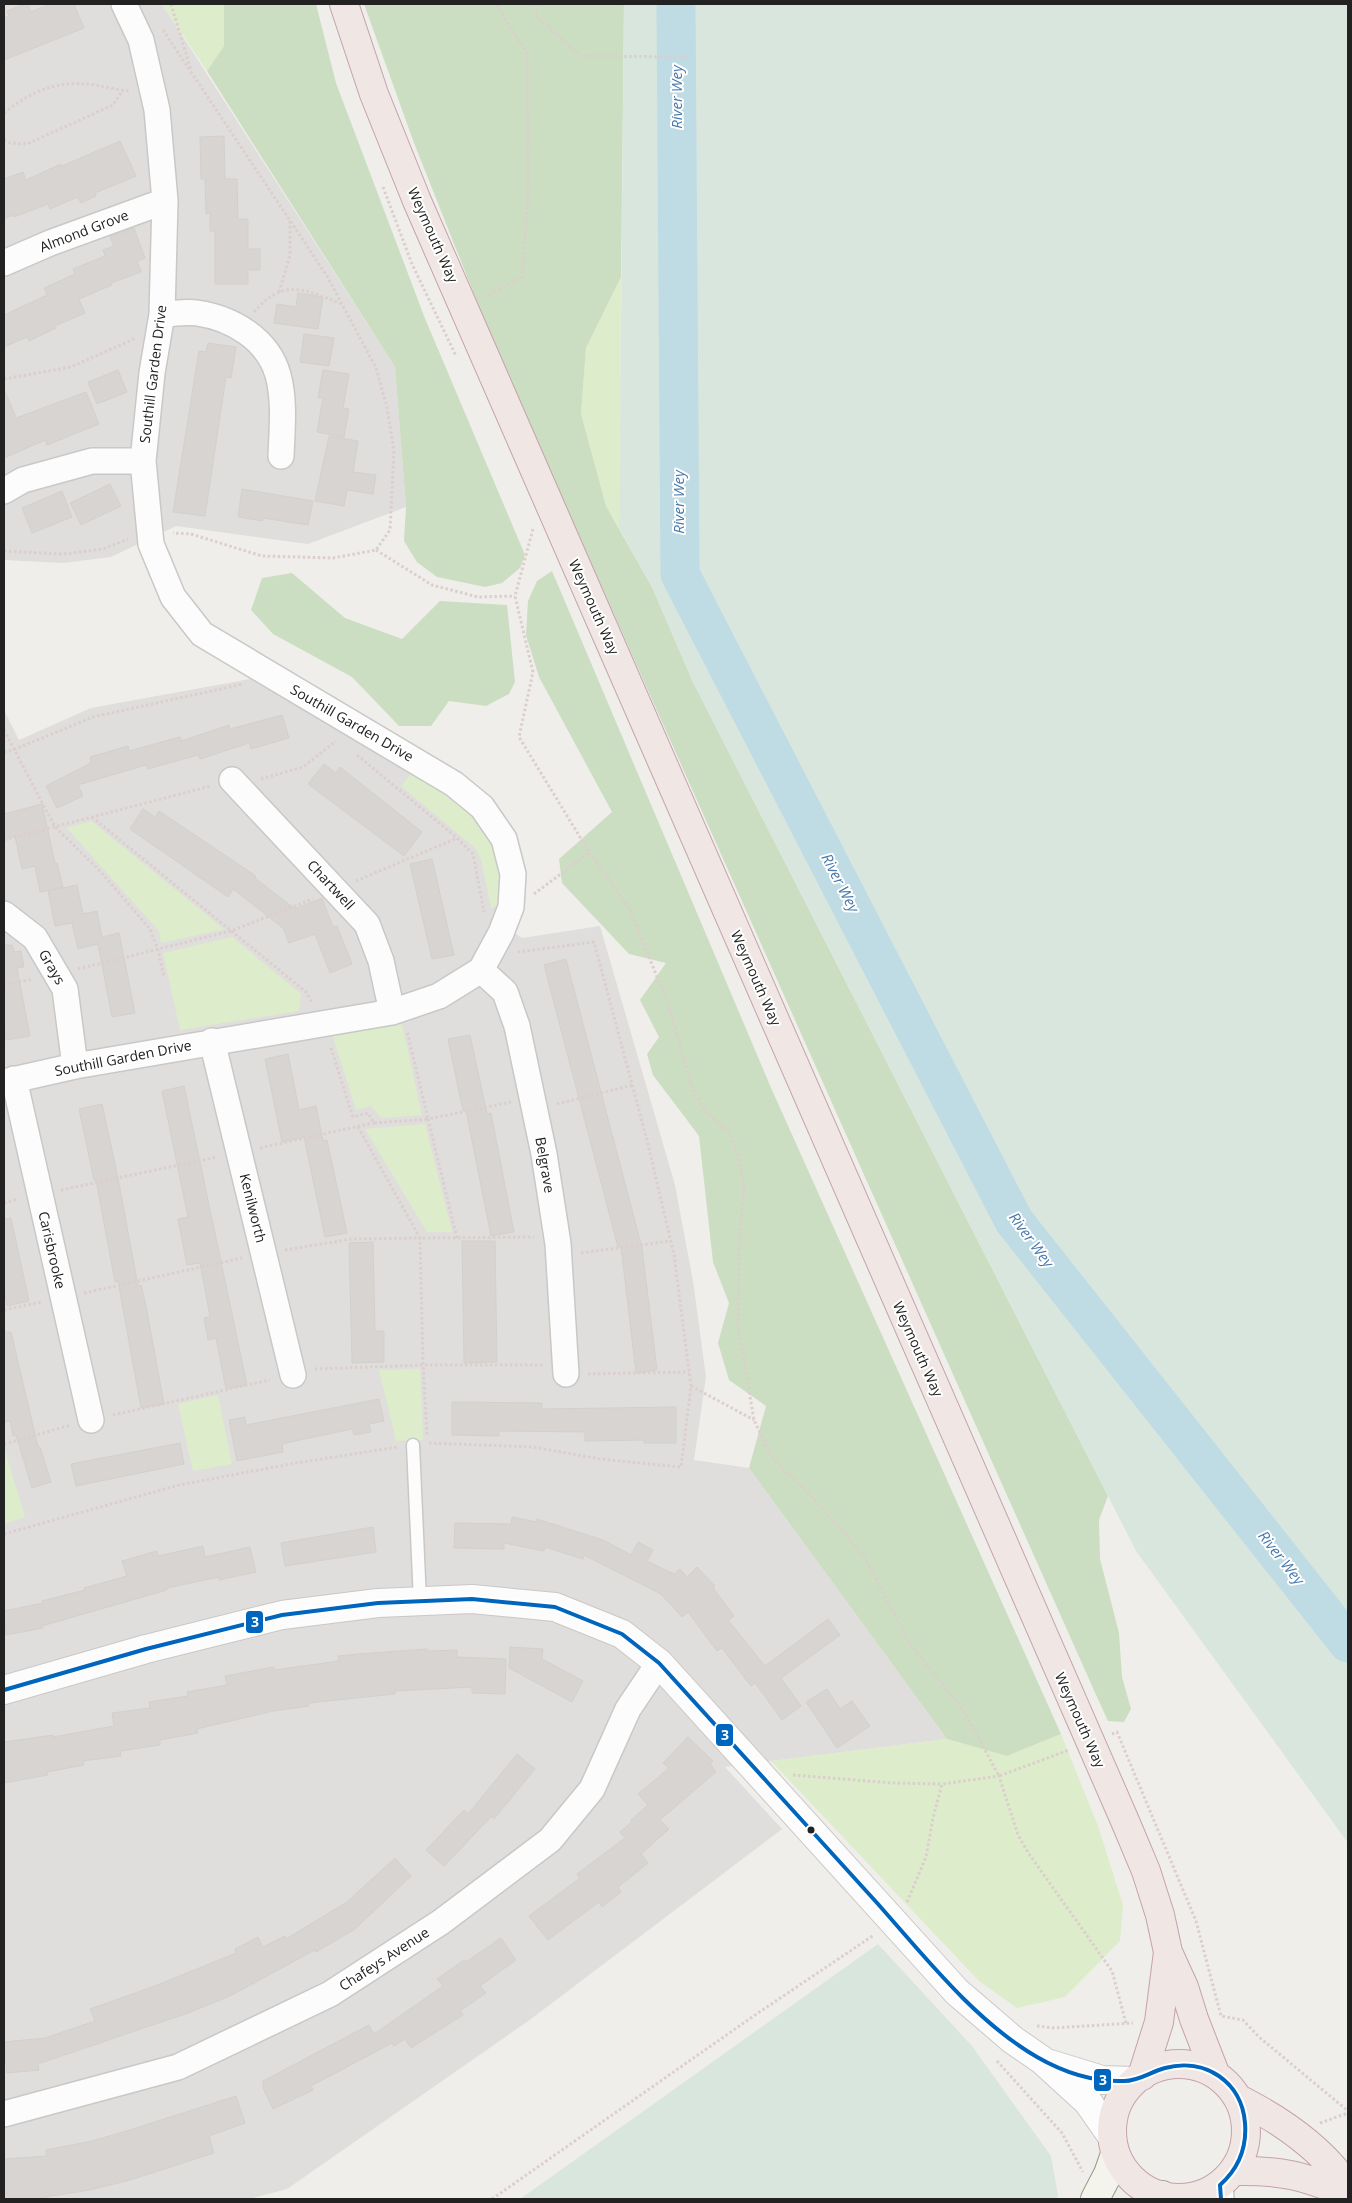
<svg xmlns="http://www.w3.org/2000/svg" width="1352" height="2203" viewBox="0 0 1352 2203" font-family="'Open Sans',sans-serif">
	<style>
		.residential { fill: #dfdedc }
		.grass { fill: #ddeccb }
		.forest { fill: #cbdec1 }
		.wetland { fill: #d9e6de }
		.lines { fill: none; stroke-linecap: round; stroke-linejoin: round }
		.river { stroke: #bfdbe3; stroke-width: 39 }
		.building { fill: #d7d4d2; stroke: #d3d0cc }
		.service-casing { stroke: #c9c8c7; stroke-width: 15 }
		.minor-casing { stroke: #c9c8c7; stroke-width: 28 }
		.tertiary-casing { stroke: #c9c8c7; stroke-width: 30 }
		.secondary-casing { stroke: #999a82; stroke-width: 30 }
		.trunk-casing { stroke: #c5a2ac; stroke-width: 30 }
		.path { stroke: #dccecd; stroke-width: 3; stroke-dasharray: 2.5 2.5; stroke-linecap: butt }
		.service { stroke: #fdfcfc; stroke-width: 12 }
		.minor { stroke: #fdfcfc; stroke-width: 25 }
		.tertiary { stroke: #fdfcfc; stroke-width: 28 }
		.secondary { stroke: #f4f4ed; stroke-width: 28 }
		.trunk { stroke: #f0e6e4; stroke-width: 28 }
		.bus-1-casing { stroke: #fff; stroke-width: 8 }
		.bus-1 { stroke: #0065bd; stroke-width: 4 }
		.bus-dot { fill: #222; stroke: #fff; stroke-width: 2 }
		.labels { text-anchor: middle; stroke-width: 4; stroke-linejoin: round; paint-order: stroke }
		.street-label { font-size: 14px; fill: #222; stroke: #fff }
		.water-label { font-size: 15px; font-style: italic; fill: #4a7aab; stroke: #fff }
		.line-badge { stroke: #fff; stroke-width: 2 }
		.badge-label { font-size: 14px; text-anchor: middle; font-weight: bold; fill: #fff }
	</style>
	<rect width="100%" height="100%" fill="#f0eeeb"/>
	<path class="residential" d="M4,4H162L395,367L406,507L308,544L176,526L111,557L63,563L4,560Z
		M250,679L445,790L491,837L503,878L497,921L522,938L600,926L675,1185L693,1281L706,1377L694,1460L749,1468L947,1739L725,1767L782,1829L531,2019L287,2189L249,2199H4V710L19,740L91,708Z"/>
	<path class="grass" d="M162,4H224V46L207,71Z
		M621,277L619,528L606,506L581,414L586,348Z
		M412,772C428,782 447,790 461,802C490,825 506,871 497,906L491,908L481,859L475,848L401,786Z
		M91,821L224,929L161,943L159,931L67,828Z
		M232,937L301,994L299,1011L180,1030L163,953Z
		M402,1024L422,1115L381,1118L371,1106L356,1110L332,1034Z
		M425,1124L452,1232H427L365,1129Z
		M420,1369L423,1440L396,1441L379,1370Z
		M218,1395L232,1464L193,1471L178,1404Z
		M4,1447L25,1517L4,1524Z
		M1061,1734L1098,1826L1123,1905L1120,1941L1065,1997L1017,2008L979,1981L771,1761L947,1739L1007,1756Z"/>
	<path class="forest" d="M224,4H316L336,83L424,316L525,555L520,568L502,583L485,587L437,577L417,562L404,541L406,507L395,367L207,71L224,46Z
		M364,4H624L621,277L586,348L581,414L606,506L652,587L693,682L1108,1496L1099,1520L1100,1559L1119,1633L1122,1677L1131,1709L1124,1722L1108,1721L1097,1697L497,352L414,143Z
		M552,571L772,1090L1061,1734L1007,1756L947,1739L749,1468L766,1406L729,1380L718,1343L729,1303L713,1262L699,1136L653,1075L647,1054L659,1037L640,1000L666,963L629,954L562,883L559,859L612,812L539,677L526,635L528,601L537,581Z
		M292,573L345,618L402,639L440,601L507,605L515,682L509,694L486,706L449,701L431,726H399L352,677L273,634L251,610L262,578Z"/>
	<path class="wetland" d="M624,4H1348V1843L1136,1551L693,682L652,587L619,528Z
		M878,1944L972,2046L1051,2156L1058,2195L1056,2199H520Z"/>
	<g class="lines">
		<path class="river" d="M676,4L680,574L1014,1221L1348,1643"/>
	</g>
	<path class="building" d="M25,4H28L31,12L50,4H74L84,28L4,60V18L9,16L7,11Z
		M224,136L225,179H237L238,219H248V249H260V270H248V284H215V231H210V213L206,214L205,179H201L200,137Z
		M120,141L136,176L95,193L96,196L81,203L78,197L50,209L48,204L14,217L13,215L4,219V179L23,172L26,180L61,164L62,166Z
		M134,228L145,258L137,261L141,272L111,283L112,285L79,299L85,313L55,326L56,328L29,341L27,337L4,347V315L47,295L44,288L75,274L73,269L105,256L103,250L114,246L110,237Z
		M298,293L323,297L318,329L274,323L277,304L296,307Z
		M304,334L334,338L329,366L300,362Z
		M208,343L236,347L231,378L226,377L205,516L173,512L199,351L206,352Z
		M118,370L127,392L97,404L88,382Z
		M323,370L349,374L343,408L349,409L344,437L317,432L323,398H318Z
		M4,389L16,418L86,392L99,424L47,445L45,440L4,458Z
		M329,436L358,441L353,472L376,475L373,494L347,490L344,506L315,501Z
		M110,484L121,506L81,525L70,503Z
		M242,489L313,501L308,525L263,518L262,521L238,517Z
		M62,491L72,517L32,533L22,508Z
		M282,715L289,738L251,749L249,743L200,759L198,755L148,769L146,765L78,785L83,796L57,808L46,786L91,763L90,757L128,746L129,751L180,737L181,741L229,725L230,729Z
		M324,764L336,773L340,767L422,832L404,856L308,784Z
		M42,804L55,863H57L63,887L40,892L35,866L22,869L15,836L4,839V814Z
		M143,809L155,817L159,811L256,876L255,878L295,909L322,898L333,927L337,926L352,964L330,973L315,934L289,943L283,928L233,889L228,897L130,829Z
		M432,859L454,955L432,959L410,864Z
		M77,885L83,914L97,911L102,937L119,933L135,1013L112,1017L98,944L78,949L72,923L55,926L48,891Z
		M4,945H12L14,952L21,951L24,967L17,968L30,1036L6,1040L4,1026Z
		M566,959L642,1248L657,1370L636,1373L621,1247H618L544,965Z
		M470,1035L487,1114L491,1113L514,1232L491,1236L466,1110L463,1111L448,1039Z
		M288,1054L299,1110L316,1106L323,1141L327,1140L347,1233L325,1237L304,1137L282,1142L265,1059Z
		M184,1086L247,1385L226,1389L216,1338L208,1340L204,1318L210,1317L200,1263L187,1265L178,1219L188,1217L162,1091Z
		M102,1104L119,1183L138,1286L141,1285L146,1306L164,1404L141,1408L118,1281L115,1282L96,1180H94L79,1109Z
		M11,1218L29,1301L7,1306L4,1291V1219Z
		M462,1241H495L497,1362L464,1363Z
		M373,1242L375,1331H384V1362L352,1363L349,1243Z
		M4,1332H11L38,1447H40L51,1482L32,1488L16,1435L13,1436L10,1421L4,1422Z
		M379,1399L384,1421L369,1424L371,1432L354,1435L352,1429L295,1441L282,1444L283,1452L237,1461L229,1420L245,1417L246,1425Z
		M452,1402L542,1403V1409L676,1407V1443H644V1440L585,1441V1432L499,1431V1436L452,1435Z
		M180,1443L184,1464L76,1486L71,1464Z
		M512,1517L536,1522L537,1519L603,1540L631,1555L638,1542L653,1550L647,1561L674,1574L680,1569L687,1577L697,1567L715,1586L713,1588L734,1616L728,1620L765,1666L828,1619L840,1635L781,1678L801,1706L782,1720L755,1683L751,1686L722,1648L717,1651L688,1612L682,1617L661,1594L584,1555L583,1559L545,1547L544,1551L504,1543V1549L454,1548L455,1523L511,1524Z
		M373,1527L376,1552L285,1566L281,1543Z
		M203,1546L205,1557L250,1547L256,1572L219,1580V1577L167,1588V1590L42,1626L43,1628L6,1635L4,1611L43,1603L42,1601L85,1590L84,1588L127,1576L122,1561L157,1551L158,1556Z
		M510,1647L543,1649L542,1659L583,1681L572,1702L509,1668Z
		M427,1649L428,1651L457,1650V1657L506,1659L505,1694L472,1693V1687L395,1691V1694L308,1703L309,1706L273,1711L197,1729L198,1733L160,1740V1745L120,1751L121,1756L83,1761L84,1765L47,1772L48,1775L4,1783V1742L53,1735V1737L114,1726L112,1713L150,1708L149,1702L188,1696L187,1692L227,1685L225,1676L274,1667V1670L339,1661L338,1656L358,1654Z
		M827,1689L840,1709L852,1701L870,1726L837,1748L806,1702Z
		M688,1737L713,1761L710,1764L716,1772L660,1820L669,1829L641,1854L648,1863L618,1887L621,1892L602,1907L599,1902L548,1940L529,1916L580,1878L577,1874L625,1838L620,1832L632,1822L631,1820L648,1805L638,1794L669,1768L663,1763Z
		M517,1754L535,1769L494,1819L492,1816L444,1866L426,1850L464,1810L468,1814Z
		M395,1858L411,1876L355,1929L316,1952L315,1950L230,1996L188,2013L38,2064L39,2070L7,2073L4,2042L45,2038L95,2021L90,2009L155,1986L236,1953L235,1949L258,1937L263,1947L285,1936L286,1939L347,1902Z
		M501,1938L516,1960L480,1986L486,1993L460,2011L463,2015L411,2048L405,2039L394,2046L392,2043L311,2086L313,2090L273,2109L263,2088V2081L369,2025L374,2034L443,1986L437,1979L464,1960L466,1962Z
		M236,2096L245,2123L209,2136L214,2153L130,2180L90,2190L33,2199H5L4,2197V2159L47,2156L46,2150L92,2141L130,2130Z"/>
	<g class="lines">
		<g class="service-casing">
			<path id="service" d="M413,1445L420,1601"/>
		</g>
		<g class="minor-casing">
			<path id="minor" d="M4,263L50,243L165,201
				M162,314C174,314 186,311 197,313C232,318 268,339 278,375C285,400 282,430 281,456
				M4,491L23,480L92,461H143
				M232,780L367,924L381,961L392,1012
				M4,914L35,938L65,989L75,1066
				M481,970L505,992L517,1026L544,1154L558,1244L566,1374
				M212,1041L293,1375
				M14,1079L91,1420
				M4,1082L75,1066L392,1012L439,996L481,970L501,933L511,907L513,874L504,839L482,807L454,784L202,634L173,597L151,544L143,461L152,373L162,314L165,201L157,110L141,40L124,4
				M4,2114L178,2067L330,1994L441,1922L550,1840L592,1789L628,1709L659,1663
				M1220,2185L1221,2199
				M1177,2198L1178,2199"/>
		</g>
		<g class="tertiary-casing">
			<path id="tertiary" d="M4,1690L146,1649L282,1615L378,1603L472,1599L555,1607L622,1634L659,1663L957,1992L1013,2040L1042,2060L1088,2102L1111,2135
				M1050,2064L1102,2080L1133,2081"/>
		</g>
		<g class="secondary-casing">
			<path id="secondary" d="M1095,2199L1108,2174L1115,2154
				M1156,2199L1162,2195"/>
		</g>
		<g class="trunk-casing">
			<path id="trunk" d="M344,4L374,94L417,201L1125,1821L1146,1871L1160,1915L1168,1952L1184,1987L1194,2019L1215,2073
				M1112 2131a67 67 0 1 1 134 0a67 67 0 1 1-134 0Z
				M1142,2076L1159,2022L1168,1952
				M1241,2100C1282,2121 1322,2148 1348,2187
				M1234,2171C1282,2170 1304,2176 1348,2194"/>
		</g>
		<path class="path" d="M171,4L191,70
			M536,4L537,16L580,56L689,57
			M163,30L327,276L376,368L387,407L394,451L390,530L376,550L333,558L262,556L191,534L173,533
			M4,113C33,90 57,80 95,85C106,87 118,90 130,91
			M4,140L10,143L27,144L113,105L123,90
			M383,187L412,264L456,356
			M279,292L290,255V220
			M485,297L522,277L528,199L527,54L496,4
			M254,312C284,277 305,290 342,304
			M4,379L71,367L136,338
			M533,529L515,596L533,672L519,737L583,842L630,910L668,1004L694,1093L707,1113L729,1132L739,1159L744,1188L739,1246L738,1325L754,1420L772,1458L818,1503L863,1554L908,1641L965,1713L999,1776L1069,1750
			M376,550L432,585L478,597L515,596
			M4,551L63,554L103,549L128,539
			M4,730L55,827L100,871L150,929L158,950L164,977
			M4,752L13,750L93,717L243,684
			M357,755L457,838
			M261,779L303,767L336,741
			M92,817L306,992L312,1003
			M4,840L211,786
			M356,881L457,838L473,854L484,912
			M534,894L590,852
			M78,969L231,931L313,899
			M4,985L33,979
			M331,1048L353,1117L368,1113L374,1123L428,1119L407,1031
			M557,1104L633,1085
			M358,1127L420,1238L534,1237
			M260,1148L374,1123
			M61,1190L217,1157
			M4,1203L19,1199
			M457,1238L428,1119L511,1102
			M285,1250L352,1239L420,1238L423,1365L427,1435
			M581,1253L670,1241
			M84,1293L242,1258
			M4,1310L41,1302
			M315,1369L423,1365H544
			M588,1374L689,1372
			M691,1386L754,1420
			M113,1415L270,1380
			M429,1443L533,1447L600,1459L681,1467L691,1386L674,1255L648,1144L594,942L518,952
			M4,1444L71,1425
			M4,1534L179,1485L296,1463L398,1447
			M1112,1734L1117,1732L1196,1921L1221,2016L1243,2020L1259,2037L1348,2111
			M793,1775L893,1783L942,1784
			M907,1902L926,1857L933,1818L942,1784L999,1776L1018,1835L1029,1854L1112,1971L1126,2023
			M1037,2026L1054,2028L1133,2023
			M997,2061L1062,2133L1083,2172
			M1320,2123L1348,2113
			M492,2199L755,2015L874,1935"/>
		<use href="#service" class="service"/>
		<use href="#minor" class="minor"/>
		<use href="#tertiary" class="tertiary"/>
		<use href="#secondary" class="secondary"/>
		<use href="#trunk" class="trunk"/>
		<g class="bus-1-casing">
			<path id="bus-1" d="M4,1690L146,1649L282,1615L378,1603L472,1599L555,1607L622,1634L659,1663C732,1743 805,1824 878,1904C924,1956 976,2022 1037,2057C1063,2072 1094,2082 1124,2081C1139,2081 1150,2072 1165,2068C1205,2057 1242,2082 1245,2123C1247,2148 1238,2169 1220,2185L1221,2199"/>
		</g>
		<use href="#bus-1" class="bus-1"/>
	</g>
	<circle class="bus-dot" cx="811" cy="1830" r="4.5"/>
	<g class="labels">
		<g class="street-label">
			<text transform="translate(84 231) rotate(-21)" y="5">Almond Grove</text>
			<text transform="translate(433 235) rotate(66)" y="5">Weymouth Way</text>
			<text transform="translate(153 374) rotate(-83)" y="5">Southill Garden Drive</text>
			<text transform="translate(594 607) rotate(66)" y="5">Weymouth Way</text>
			<text transform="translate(352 723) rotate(30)" y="5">Southill Garden Drive</text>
			<text transform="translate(331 885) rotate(47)" y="5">Chartwell</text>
			<text transform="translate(52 967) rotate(60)" y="5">Grays</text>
			<text transform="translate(756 978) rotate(66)" y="5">Weymouth Way</text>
			<text transform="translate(123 1058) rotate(-11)" y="5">Southill Garden Drive</text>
			<text transform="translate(545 1165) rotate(80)" y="5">Belgrave</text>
			<text transform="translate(253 1208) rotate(76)" y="5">Kenilworth</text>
			<text transform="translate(52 1250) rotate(77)" y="5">Carisbrooke</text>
			<text transform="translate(918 1349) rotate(66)" y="5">Weymouth Way</text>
			<text transform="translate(1080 1720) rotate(66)" y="5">Weymouth Way</text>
			<text transform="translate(384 1959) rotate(-33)" y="5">Chafeys Avenue</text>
		</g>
		<g class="water-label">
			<text transform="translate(677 97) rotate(-90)" y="5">River Wey</text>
			<text transform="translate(679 502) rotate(-90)" y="5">River Wey</text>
			<text transform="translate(840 883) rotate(63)" y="5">River Wey</text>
			<text transform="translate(1031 1240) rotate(54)" y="5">River Wey</text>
			<text transform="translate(1281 1558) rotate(52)" y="5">River Wey</text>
		</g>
	</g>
	<g class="line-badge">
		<rect x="245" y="1610" width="19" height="24" rx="5" fill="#0065bd"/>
		<rect x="715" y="1723" width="19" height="24" rx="5" fill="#0065bd"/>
		<rect x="1093" y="2068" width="19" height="24" rx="5" fill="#0065bd"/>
	</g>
	<g class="badge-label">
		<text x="255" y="1627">3</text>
		<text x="725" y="1740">3</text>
		<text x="1103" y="2085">3</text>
	</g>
	<rect width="1352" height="2203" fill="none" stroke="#222222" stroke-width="10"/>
</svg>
